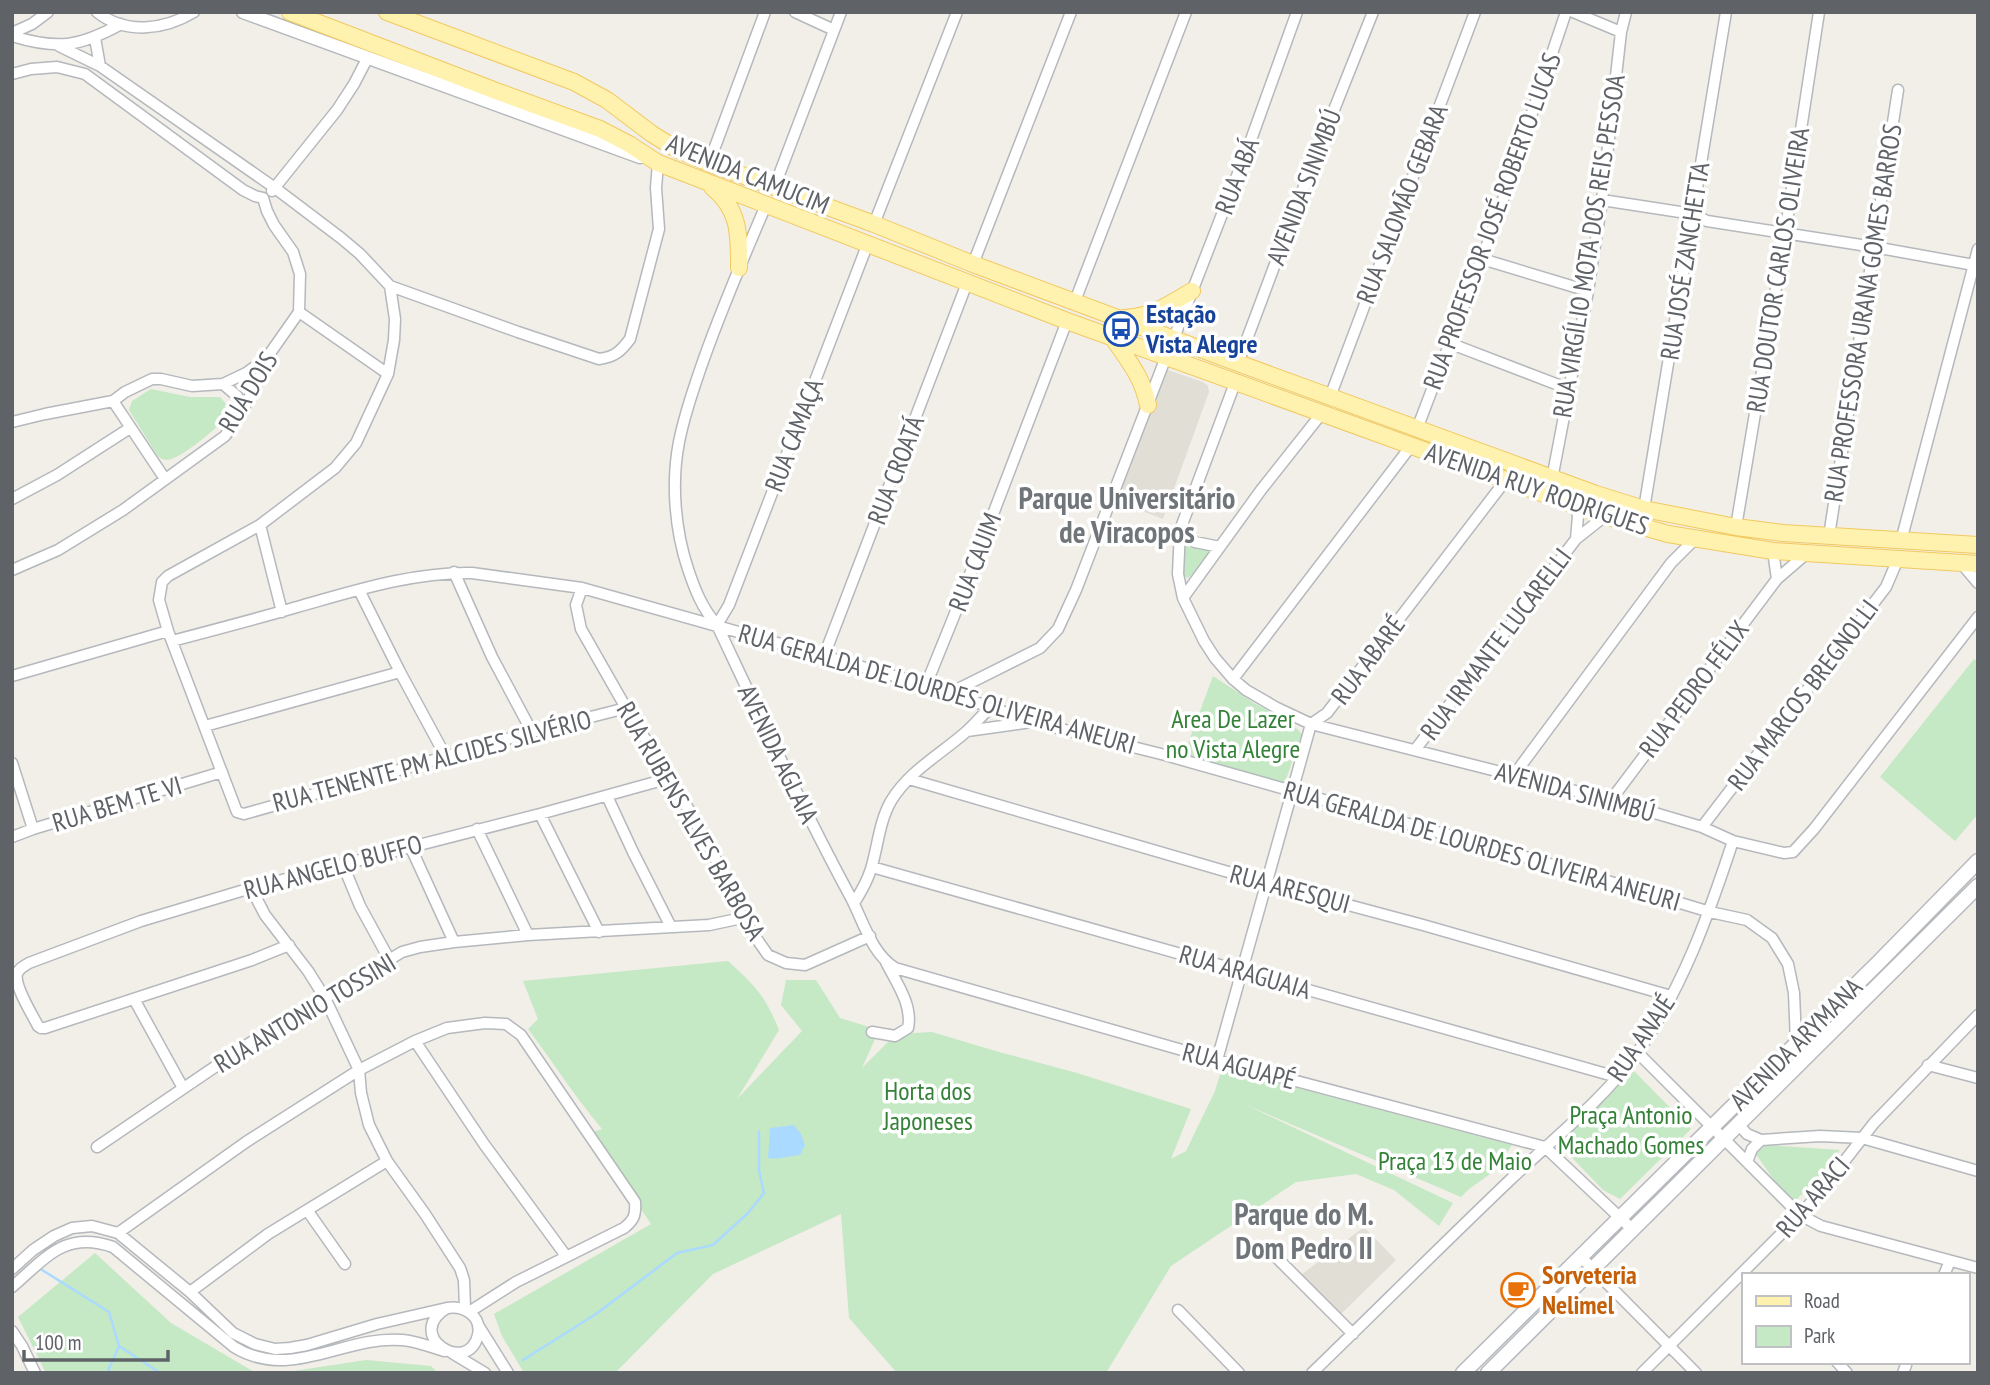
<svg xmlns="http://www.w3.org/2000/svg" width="1990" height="1385" viewBox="0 0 1990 1385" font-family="'PT Sans Narrow',sans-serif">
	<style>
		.education { fill: #e1ded6 }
		.green { fill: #c5e8c5 }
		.water { fill: #aadaff }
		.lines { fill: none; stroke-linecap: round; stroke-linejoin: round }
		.stream { stroke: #aadaff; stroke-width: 2.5 }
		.minor-casing { stroke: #b5b8bc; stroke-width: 13 }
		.tertiary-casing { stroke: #b5b8bc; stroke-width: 15 }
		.secondary-casing { stroke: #b6babf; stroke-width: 17 }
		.primary-casing { stroke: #f2c960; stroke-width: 18 }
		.minor { stroke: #fff; stroke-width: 10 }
		.tertiary { stroke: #fff; stroke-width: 12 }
		.secondary { stroke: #fff; stroke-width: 14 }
		.primary { stroke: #fff2af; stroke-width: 16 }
		.labels { text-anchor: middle; stroke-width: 7; stroke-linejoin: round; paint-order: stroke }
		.street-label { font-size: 26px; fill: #5f6368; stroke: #fff }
		.transit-label { font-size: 26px; font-weight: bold; fill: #164399; stroke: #fff; text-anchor: start }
		.park-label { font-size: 26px; fill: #348238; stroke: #fff }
		.food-label { font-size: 26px; font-weight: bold; fill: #c56008; stroke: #fff; text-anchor: start }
		.quarter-label { font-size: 30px; font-weight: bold; fill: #70757a; stroke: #fff }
	</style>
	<rect width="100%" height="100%" fill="#f1efe8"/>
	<path class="education" d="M1168,370L1203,382L1208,386L1209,392L1163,519L1113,500L1162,373Z
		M1364,1227L1396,1260L1338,1317L1301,1275Z"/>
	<path class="green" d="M151,389L190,397H220L228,406C228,412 229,411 226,417C219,427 179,460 167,460C161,459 160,458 157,455L129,410L132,401Z
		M1186,544L1211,550L1199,568L1188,578L1183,575L1181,554Z
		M1974,659L1978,661V814L1955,841L1880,777Z
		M1213,676L1254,703L1290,722L1302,734L1283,788L1183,757Z
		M728,961C755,986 765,995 779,1030L737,1099L802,1031L781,1005L786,980H816L840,1018L879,1030L862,1068L890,1040L914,1033L932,1032L999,1052L1077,1073L1191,1109L1171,1159L1186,1151L1215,1091L1222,1068L1512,1145L1493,1172L1469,1189L1461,1197L1244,1104L1453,1203L1439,1226L1394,1190L1356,1174L1296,1182L1171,1266L1106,1373L962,1371L897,1373L849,1318L841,1214L713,1274L615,1373H524L502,1336L494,1314L651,1224L590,1133L602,1129C575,1097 553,1062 528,1029L538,1019L523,981Z
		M1631,1068L1691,1129L1620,1199L1603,1190L1557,1142C1584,1119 1610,1097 1631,1068Z
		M1765,1145L1840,1150L1817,1179L1791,1205L1756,1154Z
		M95,1253L171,1323L256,1373H46L18,1317Z
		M366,1360L431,1366L438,1373H280Z"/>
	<path class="water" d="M794,1125L801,1134L805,1145L800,1155C788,1156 779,1160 768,1158L770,1128Z"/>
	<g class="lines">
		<path class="stream" d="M39,1268L109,1312L119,1346L107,1373
			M119,1346L160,1373
			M523,1360L596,1314L677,1253L713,1245L748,1213L764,1193L759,1171V1132"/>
		<g class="minor-casing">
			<path id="minor" d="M97,12C126,35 164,30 194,12
				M795,12L834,30
				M1573,12L1621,32
				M12,33L32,24L48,12
				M12,36C58,50 79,47 121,24
				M95,38L100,66L275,188L341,238L360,254L390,286L395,319L394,340L388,374L356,443L335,468L260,525L168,576L162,582L159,600L168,631L237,812L244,814L532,732L626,708
				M59,46L100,66
				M12,74L31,69L57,67L85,74L243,190L255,196L263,198
				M709,163L765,12
				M774,188L841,12
				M272,191L337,110L354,84L368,57
				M1602,200L1693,214L1707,221L1874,247L1974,265
				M766,205C743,259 719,314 700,370C692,393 684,417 679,442C671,483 675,530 688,569C695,590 702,608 717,625C760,716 802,807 850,896C863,920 871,953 895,968L1217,1060L1545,1147L1632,1229
				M874,224L957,12
				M1482,259L1588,291
				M973,264L1071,12
				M390,286L518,332L599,359C615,357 621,351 630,339L659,229L656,188L658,163
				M1075,301L1186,12
				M299,312L388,374
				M1174,338L1252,137L1297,12
				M1449,343L1569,389
				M1238,363L1314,160L1373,12
				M1235,383L1180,530L1178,574L1183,598L1204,641L1215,658L1233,679L1246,690L1277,708L1311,724L1611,800L1702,827L1733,841L1784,853L1793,852L1814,829L1978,617
				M223,384L237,396L242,411
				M1330,397L1475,12
				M113,401L165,479
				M12,422L45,414L113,401L125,392L152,379H161L192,386L223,384L246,373L266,359
				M1417,429L1493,229L1566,12
				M1552,479L1588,291L1602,200L1621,32L1626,12
				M12,499L57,475L130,428
				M1576,507L1578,516L1576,539
				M1644,509L1726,12
				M260,525L282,612
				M1736,527L1785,234L1819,12
				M1180,530L1195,542L1220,547
				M1829,536L1898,90
				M1901,541L1978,249
				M1773,551L1777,579
				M1961,563L1978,583
				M12,570L58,550L123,510L225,436L242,411L263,372L266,359L299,312L300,274L293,252L274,225L267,211L263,198
				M454,572L492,657L532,732
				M582,588L576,605L581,629L626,708L689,810L721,869L742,918L768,955L786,963L805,965L870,936
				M359,590L400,672L446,757
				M1183,598L1261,490L1322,413
				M717,625L729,605L868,243
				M172,641C214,630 256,619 297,607C354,591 412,572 472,573L582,588L926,685L1033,722L1165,755L1571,870L1710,912L1747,920L1772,938L1788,964L1794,993L1796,1042L1807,1055
				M824,656L967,283
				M12,676L168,631
				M1233,679L1411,446
				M926,685L954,616L1067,321
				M950,693L1040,648L1058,629L1076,590L1166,357
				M205,726L400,672
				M967,731L1031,722
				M1415,750L1576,539L1605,516
				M12,763L33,829
				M1514,775L1671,563L1695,539
				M909,779L1266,883L1423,925L1671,996
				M607,796L633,852L671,927
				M1611,800L1777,579L1806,554
				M540,814L599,932
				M1702,827L1886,587L1898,559
				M477,829L528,935
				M12,837L33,829L222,772
				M411,848L454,942
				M343,865L360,906L389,959
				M872,867L1617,1077
				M251,888L265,915L308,971L325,998L359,1070L361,1093L369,1125L387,1161L425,1214L460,1268L464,1280L465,1309
				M854,903C861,892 867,882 871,869C878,846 879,822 891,801C909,771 941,754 967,731C975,724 982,715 990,708
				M289,945L252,960L45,1028H41L38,1026C32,1014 14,986 17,974C19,968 24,966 29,963L141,921L251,888L540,814L670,778
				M134,999L183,1088
				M872,1032L895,1036L908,1028C913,1005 896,982 886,962
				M415,1041L484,1144L566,1256
				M1637,1052L1800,1215L1821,1226L1978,1268
				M1217,1060L1311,724L1327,713L1505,481
				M1928,1065L1978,1078
				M1738,1124L1747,1134L1761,1140L1820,1136L1862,1138L1978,1171
				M97,1147L253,1041L402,952L420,947L454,942L528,935L709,925L742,918
				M1747,1162L1752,1149L1761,1140
				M307,1210L345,1264
				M118,1233L246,1142L359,1070L415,1041L447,1028L485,1023L506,1024L521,1035L635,1202C636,1215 634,1220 624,1228L516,1282L469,1312
				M1267,1248L1353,1334
				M1580,1256L1696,1373
				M12,1269L33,1250L54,1236L72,1228L92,1226L118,1233L190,1292L233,1333L255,1344L275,1349L290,1348L307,1345L377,1324L447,1308C464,1305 482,1316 478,1335C468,1377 402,1335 447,1308
				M1944,1275L1950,1261
				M12,1287C46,1258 65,1230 113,1247L234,1347C291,1382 344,1335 402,1340C416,1341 431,1347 444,1351
				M190,1292L268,1234L387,1161
				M1178,1310L1239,1373
				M478,1325L508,1373
				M12,1331L22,1346L35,1373
				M452,1353L485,1373
				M1837,1362L1847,1373
				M1312,1373C1378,1309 1443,1244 1510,1180C1553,1139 1602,1101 1637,1053C1682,990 1709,914 1733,841
				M1642,1373L1800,1215L1822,1190L1874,1123L1978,1015
				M1903,1373L1907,1362"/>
		</g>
		<g class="tertiary-casing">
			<path id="tertiary" d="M243,12L640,157"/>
		</g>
		<g class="secondary-casing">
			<path id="secondary" d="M1463,1373L1878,963L1978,861
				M1488,1373L1978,886"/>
		</g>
		<g class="primary-casing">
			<path id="primary" d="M290,12L496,91L600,129L629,144L658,163L1067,321L1605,516L1668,534L1773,551L1978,564
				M387,12L574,82L607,100L652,134L678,150L709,163L874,224L973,264L1238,363L1596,494L1644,509L1736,527L1783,533L1978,545
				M712,187C740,210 739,234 739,268
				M1124,318C1154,316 1166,306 1192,291
				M1113,338C1129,362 1142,376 1148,405"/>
		</g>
		<use href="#minor" class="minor"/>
		<use href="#tertiary" class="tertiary"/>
		<use href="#secondary" class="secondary"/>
		<use href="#primary" class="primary"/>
	</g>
	<defs>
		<g id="bus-ring" transform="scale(1.75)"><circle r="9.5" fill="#fff" stroke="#1a4fb4" stroke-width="1.5"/><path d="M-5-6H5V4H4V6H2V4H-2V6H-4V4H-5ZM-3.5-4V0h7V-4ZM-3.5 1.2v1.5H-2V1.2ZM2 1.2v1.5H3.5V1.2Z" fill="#1a4fb4"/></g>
		<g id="cafe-ring" transform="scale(1.75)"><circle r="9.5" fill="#fff" stroke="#e8710a" stroke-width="1.5"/><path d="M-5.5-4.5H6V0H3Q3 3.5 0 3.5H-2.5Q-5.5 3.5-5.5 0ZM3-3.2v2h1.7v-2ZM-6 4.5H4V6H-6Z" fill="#e8710a"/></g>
	</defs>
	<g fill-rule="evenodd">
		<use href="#bus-ring" x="1121" y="329"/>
		<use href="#cafe-ring" x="1518" y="1290"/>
	</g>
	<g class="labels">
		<g class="street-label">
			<text transform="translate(748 174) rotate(22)" y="9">AVENIDA CAMUCIM</text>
			<text transform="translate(1237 176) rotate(-69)" y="9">RUA ABÁ</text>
			<text transform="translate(1304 187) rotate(-69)" y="9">AVENIDA SINIMBÚ</text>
			<text transform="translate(1402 204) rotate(-69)" y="9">RUA SALOMÃO GEBARA</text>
			<text transform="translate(1492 221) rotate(-70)" y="9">RUA PROFESSOR JOSÉ ROBERTO LUCAS</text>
			<text transform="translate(1589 246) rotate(-81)" y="9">RUA VIRGÍLIO MOTA DOS REIS PESSOA</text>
			<text transform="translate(1685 261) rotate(-81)" y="9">RUA JOSÉ ZANCHETTA</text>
			<text transform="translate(1778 270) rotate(-81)" y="9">RUA DOUTOR CARLOS OLIVEIRA</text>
			<text transform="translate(1863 313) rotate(-81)" y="9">RUA PROFESSORA URANA GOMES BARROS</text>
			<text transform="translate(248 392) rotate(-59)" y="9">RUA DOIS</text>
			<text transform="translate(794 435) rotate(-69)" y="9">RUA CAMAÇA</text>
			<text transform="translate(896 470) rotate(-69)" y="9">RUA CROATÁ</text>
			<text transform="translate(1537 489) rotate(19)" y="9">AVENIDA RUY RODRIGUES</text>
			<text transform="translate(975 562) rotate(-69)" y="9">RUA CAUIM</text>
			<text transform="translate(1496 644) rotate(-53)" y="9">RUA IRMANTE LUCARELLI</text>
			<text transform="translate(1368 660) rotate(-53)" y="9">RUA ABARÉ</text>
			<text transform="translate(937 689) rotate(16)" y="9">RUA GERALDA DE LOURDES OLIVEIRA ANEURI</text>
			<text transform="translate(1694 689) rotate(-53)" y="9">RUA PEDRO FÉLIX</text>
			<text transform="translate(1803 695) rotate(-53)" y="9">RUA MARCOS BREGNOLLI</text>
			<text transform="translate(778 754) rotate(64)" y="9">AVENIDA AGLAIA</text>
			<text transform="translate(432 761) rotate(-15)" y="9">RUA TENENTE PM ALCIDES SILVÉRIO</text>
			<text transform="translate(1575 792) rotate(15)" y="9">AVENIDA SINIMBÚ</text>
			<text transform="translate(117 804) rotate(-17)" y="9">RUA BEM TE VI</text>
			<text transform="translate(691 821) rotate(60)" y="9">RUA RUBENS ALVES BARBOSA</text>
			<text transform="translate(1482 846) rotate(16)" y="9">RUA GERALDA DE LOURDES OLIVEIRA ANEURI</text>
			<text transform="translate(333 867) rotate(-15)" y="9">RUA ANGELO BUFFO</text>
			<text transform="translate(1290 889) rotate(15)" y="9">RUA ARESQUI</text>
			<text transform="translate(1245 972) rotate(16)" y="9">RUA ARAGUAIA</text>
			<text transform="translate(305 1013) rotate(-31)" y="9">RUA ANTONIO TOSSINI</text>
			<text transform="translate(1641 1038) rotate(-56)" y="9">RUA ANAJÉ</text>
			<text transform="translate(1796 1044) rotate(-45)" y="9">AVENIDA ARYMANA</text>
			<text transform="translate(1239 1066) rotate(15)" y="9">RUA AGUAPÉ</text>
			<text transform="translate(1813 1197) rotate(-49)" y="9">RUA ARACI</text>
		</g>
		<g class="transit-label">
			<text x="1146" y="323">Estação<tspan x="1146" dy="30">Vista Alegre</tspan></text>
		</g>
		<g class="park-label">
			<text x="1233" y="728">Area De Lazer<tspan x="1233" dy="30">no Vista Alegre</tspan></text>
			<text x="928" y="1100">Horta dos<tspan x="928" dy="30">Japoneses</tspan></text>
			<text x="1631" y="1124">Praça Antonio<tspan x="1631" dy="30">Machado Gomes</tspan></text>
			<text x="1455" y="1170">Praça 13 de Maio</text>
		</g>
		<g class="food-label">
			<text x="1542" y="1284">Sorveteria<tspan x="1542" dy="30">Nelimel</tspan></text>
		</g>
		<g class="quarter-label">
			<text x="1127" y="509">Parque Universitário<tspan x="1127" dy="34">de Viracopos</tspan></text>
			<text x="1304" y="1225">Parque do M.<tspan x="1304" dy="34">Dom Pedro II</tspan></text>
		</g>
	</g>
	<rect width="1990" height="1385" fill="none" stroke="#5f6368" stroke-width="28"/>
	<rect x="1742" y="1273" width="228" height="91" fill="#ffffff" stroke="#bfc1c3" stroke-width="2"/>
	<rect x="1756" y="1296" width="35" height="10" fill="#fff2af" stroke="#bfc1c3" stroke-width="2"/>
	<text x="1804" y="1308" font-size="21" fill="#5f6368">Road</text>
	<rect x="1756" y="1326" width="35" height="21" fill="#c5e8c5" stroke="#bfc1c3" stroke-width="2"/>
	<text x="1804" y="1343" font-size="21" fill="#5f6368">Park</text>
	<path d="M24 1350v10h144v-10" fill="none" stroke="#5f6368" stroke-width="3.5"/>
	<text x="35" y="1350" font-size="21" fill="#5f6368" stroke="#ffffff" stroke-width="5" paint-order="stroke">100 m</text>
</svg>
